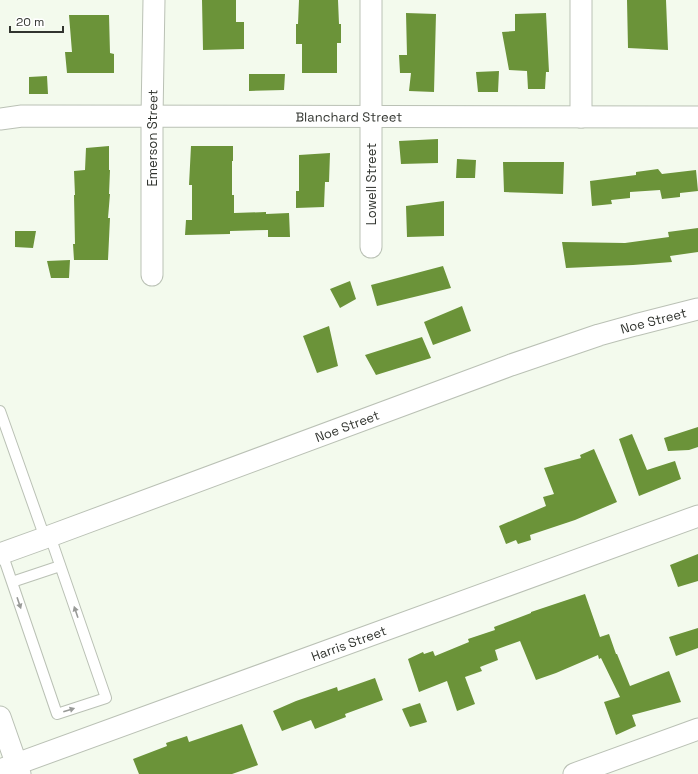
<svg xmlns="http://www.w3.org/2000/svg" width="698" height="774" viewBox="0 0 698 774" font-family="'Space Grotesk',sans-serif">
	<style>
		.building { fill: #6b9339 }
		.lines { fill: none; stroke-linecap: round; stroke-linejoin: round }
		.service-casing { stroke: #bac1b5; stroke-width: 12 }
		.minor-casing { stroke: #bac1b5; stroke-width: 23 }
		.service { stroke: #fff; stroke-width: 10 }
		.minor { stroke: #fff; stroke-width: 21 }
		.oneway { fill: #989a97 }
		.labels { text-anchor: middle; stroke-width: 4; stroke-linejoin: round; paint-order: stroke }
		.street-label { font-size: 13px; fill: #31342f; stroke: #fff }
	</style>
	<rect width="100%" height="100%" fill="#f3faed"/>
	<path class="building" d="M202,0H236V22H244V49L203,50Z
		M299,0H338L339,24H341V43H337V73H302V44H296V24H298Z
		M627,0H666L668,50L628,48Z
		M406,13L436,14L434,92L409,91L411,73H400L399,55H407Z
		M546,13L549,72H546L545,89H528L527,71L509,70L502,32L515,31V14Z
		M69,15H109L110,53L114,54V73H67L65,52H72Z
		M499,71L498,92H478L476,72Z
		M249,74H285L284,90L249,91Z
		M47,76L48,94H29V77Z
		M438,139V163L401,164L399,141Z
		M109,146V170H110L109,194H110L108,218H110L108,260H74L73,244H75L74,195H75L74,171L85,170L86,148Z
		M191,146H233V161H232V195H234V213L266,212V214L289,213L290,237H268V230L230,231V234L185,235L186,220H192V185H189Z
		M330,153L329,182H325L324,207L296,208V191H299V155Z
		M457,159L476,160L475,178H456Z
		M503,162H564L563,194L504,192Z
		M658,169L662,174L696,170L698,191L680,193V197L662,199L660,190L630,192V198L611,200L612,204L592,206L590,181L636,175V172Z
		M444,201V236L407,237L406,206Z
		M698,228V252L670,256L672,262L633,265L566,268L562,242L625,243L669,237L668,232Z
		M15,231H36L33,248L15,247Z
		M70,260L69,278H51L47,261Z
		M443,266L451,288L377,306L371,285Z
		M350,281L356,299L340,308L330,289Z
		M462,306L471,331L433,345L424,322Z
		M329,326L338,366L317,373L303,336Z
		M422,337L431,358L376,375L365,355Z
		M698,427V447L689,450L668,451L664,438Z
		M632,434L647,470L675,461L681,479L639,496L619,439Z
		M594,449L617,502L575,520L530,535L531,540L518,544L516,540L506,544L499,526L546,506L543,497L554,494L544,468L581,458L580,455Z
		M698,554V581L678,587L670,565Z
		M585,594L600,637L609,634L616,654H617L630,686L669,671L681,702L632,715L636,726L616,735L604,702L620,697L601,658L599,659L598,655L556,673L536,680L520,641L495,650L498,660L480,667L482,671L465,677L475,704L457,711L447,681L419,692L408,659L423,652L424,654L433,651L435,656L469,642L468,639L495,630L494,627L531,613V612Z
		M698,628V648L676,656L669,637Z
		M375,678L383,700L345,714L346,717L315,729L311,720L282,731L273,711L296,701L337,687L338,691Z
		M420,703L427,722L410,727L402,709Z
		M242,724L258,765L232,774H139L133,759L167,746L166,743L187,736L189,742Z"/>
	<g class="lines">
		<g class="service-casing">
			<path id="service" d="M0,411L45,538
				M2,553L57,714L106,698L50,536
				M12,582L60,566"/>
		</g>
		<g class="minor-casing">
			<g id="minor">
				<path d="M371,0V247"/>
				<path d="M581,0V117"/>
				<path id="s1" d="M0,119L22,116L698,117"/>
				<path id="s2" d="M152,275V117L154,0"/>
				<path id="s3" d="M0,554L50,536L511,365L599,335L635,325L698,309"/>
				<path d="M0,717L20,774"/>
				<path id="s4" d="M0,770L698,516"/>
				<path d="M574,774L698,729"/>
			</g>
		</g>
		<use href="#service" class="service"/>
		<use href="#minor" class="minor"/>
	</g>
	<defs><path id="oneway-solid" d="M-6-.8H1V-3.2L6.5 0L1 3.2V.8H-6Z"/></defs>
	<g class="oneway">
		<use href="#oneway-solid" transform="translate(19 603) rotate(71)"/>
		<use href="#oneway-solid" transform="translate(76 612) rotate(-109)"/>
		<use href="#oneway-solid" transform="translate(69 710) rotate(-18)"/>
	</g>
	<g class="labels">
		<g class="street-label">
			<text dy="5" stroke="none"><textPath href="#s1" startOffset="349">Blanchard Street</textPath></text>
			<text dy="5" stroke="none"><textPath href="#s2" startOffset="137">Emerson Street</textPath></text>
			<text transform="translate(371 184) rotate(-90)" y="5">Lowell Street</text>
			<text dy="5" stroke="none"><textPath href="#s3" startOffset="694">Noe Street</textPath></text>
			<text dy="5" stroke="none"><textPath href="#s3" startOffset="370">Noe Street</textPath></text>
			<text dy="5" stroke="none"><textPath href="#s4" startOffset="371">Harris Street</textPath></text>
		</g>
	</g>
	<path d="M10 26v6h53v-6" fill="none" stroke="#31342f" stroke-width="2"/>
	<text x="16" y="26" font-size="12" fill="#31342f" stroke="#ffffff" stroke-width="3" paint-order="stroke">20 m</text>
</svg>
